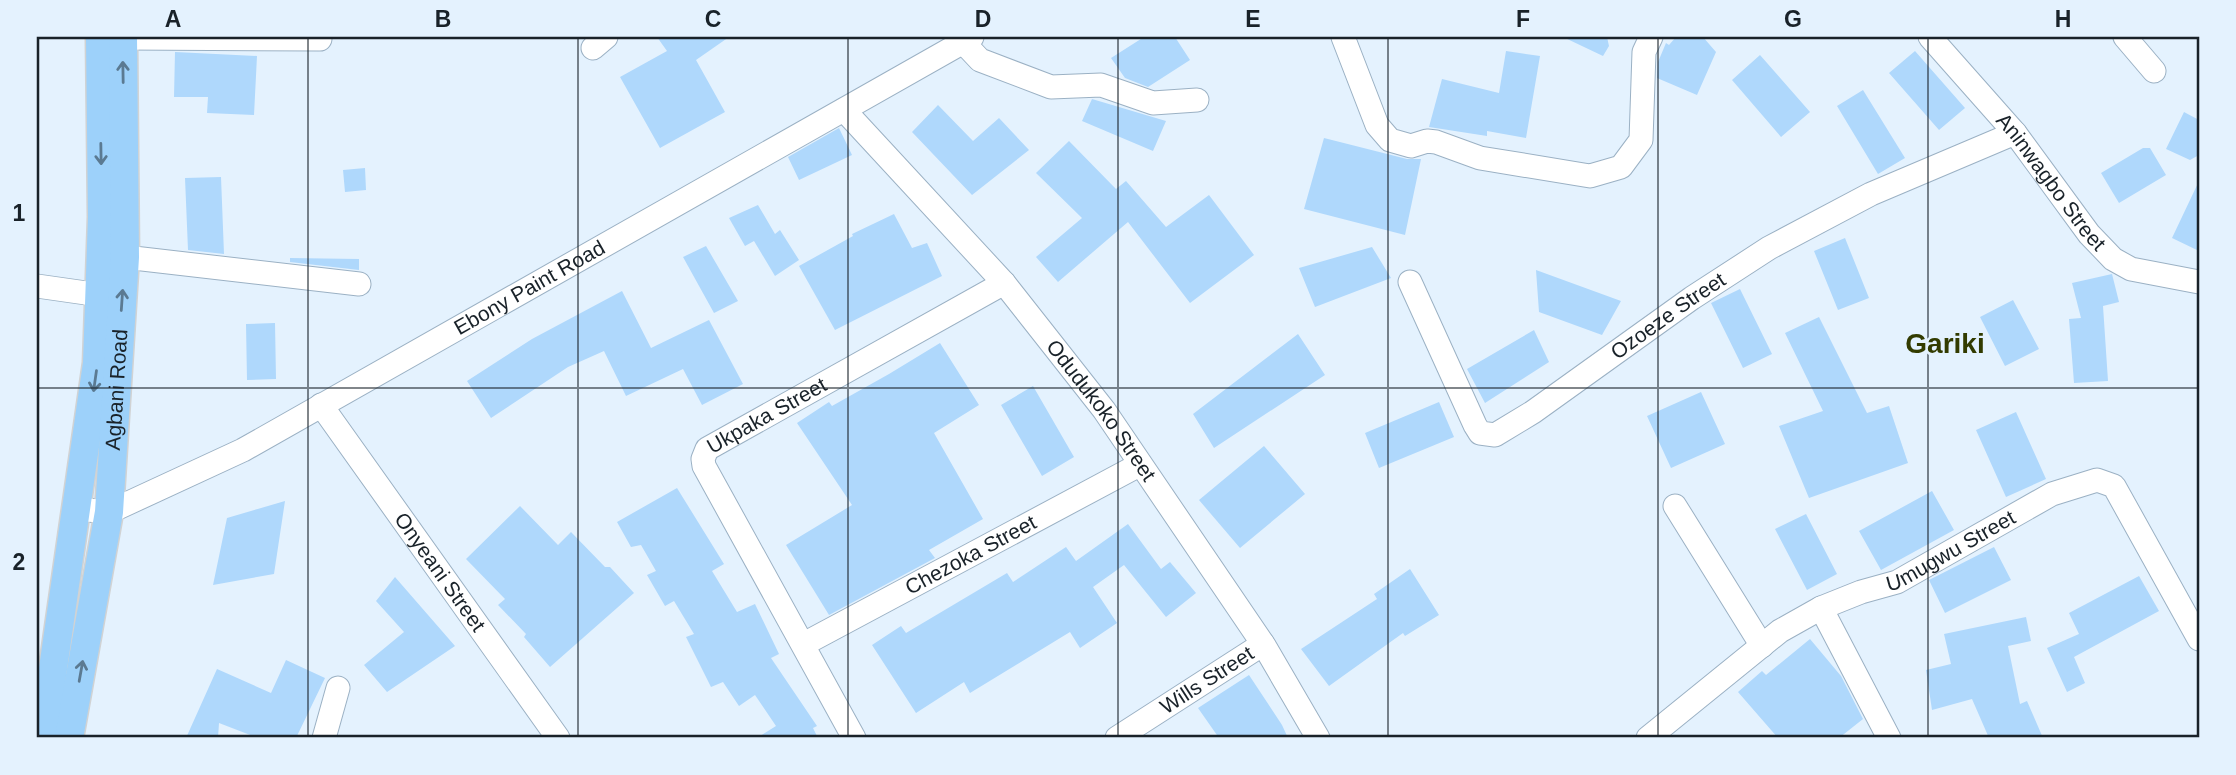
<svg xmlns="http://www.w3.org/2000/svg" width="2236" height="775" viewBox="0 0 2236 775" font-family="Helvetica,sans-serif">
	<style>
		.building { fill: #afd8fc }
		.lines { fill: none; stroke-linecap: round; stroke-linejoin: round }
		.minor-casing { stroke: #9bb1c4; stroke-width: 25 }
		.major-casing { stroke: #d1d3d4; stroke-width: 31 }
		.minor { stroke: #fff; stroke-width: 23 }
		.major { stroke: #9dd1fa; stroke-width: 28 }
		.oneway { stroke: #5b7a92 }
		.grid { fill: none; stroke: #192229; stroke-width: 2; stroke-opacity: 0.55 }
		.labels { text-anchor: middle; stroke-width: 5; stroke-linejoin: round; paint-order: stroke }
		.street-label { font-size: 21px; fill: #192229; stroke: #e4f2fe }
		.district-label { font-size: 28px; font-weight: bold; fill: #323b00; stroke: #e4f2fe }
		.neatline { fill: none; stroke: #192229; stroke-width: 2.5 }
		.grid-label { font-size: 23px; text-anchor: middle; font-weight: bold; fill: #192229 }
	</style>
	<rect width="100%" height="100%" fill="#e4f2fe"/>
	<path class="building" d="M657,37H729L696,60L725,112L660,148L620,77L667,51Z
		M1144,37H1175L1190,60L1148,87L1125,78L1111,58Z
		M1563,37H1607L1609,46L1603,56Z
		M1676,37H1703L1716,52L1697,95L1657,78L1658,62L1666,43L1669,45Z
		M1506,51L1540,56L1526,138L1487,131V136L1429,127L1442,79L1499,93Z
		M1915,51L1965,108L1939,130L1889,73Z
		M175,52L257,56L254,115L207,113L208,97H174Z
		M1760,55L1810,112L1781,137L1732,80Z
		M1863,90L1905,158L1878,174L1837,106Z
		M1092,99L1166,121L1153,151L1082,121Z
		M938,105L973,141L999,118L1029,150L972,195L912,132Z
		M2184,112L2199,120V155L2190,160L2166,149Z
		M839,128L852,155L799,180L788,157Z
		M1324,138L1407,159H1421L1405,235L1304,209Z
		M1069,141L1116,189L1126,181L1166,227L1209,195L1254,255L1190,303L1128,222L1058,282L1036,257L1082,218L1036,173Z
		M2143,148H2150L2166,175L2119,203L2101,173Z
		M365,168L366,190L345,192L343,170Z
		M221,177L224,254L188,250L185,178Z
		M2199,181V251L2172,238Z
		M758,205L775,234L780,230L799,260L775,276L754,241L745,246L729,218Z
		M894,214L912,248L927,243L942,276L835,330L799,266L853,236L852,234Z
		M1845,238L1869,298L1838,310L1814,251Z
		M706,246L738,301L714,313L683,257Z
		M1372,247L1391,278L1315,307L1299,268Z
		M290,258L359,259V270L290,262Z
		M1536,270L1621,301L1602,335L1539,312Z
		M2112,274L2119,302L2103,306L2108,381L2074,383L2069,319L2081,318L2072,283Z
		M1740,289L1772,354L1743,368L1711,303Z
		M622,291L651,348L709,320L743,384L702,405L683,369L626,396L604,351L568,367L491,418L467,381L532,339Z
		M2013,300L2039,349L2005,366L1980,317Z
		M1819,317L1867,413L1889,406L1908,463L1809,498L1779,426L1823,411L1785,333Z
		M275,323L276,379L247,380L246,324Z
		M1534,330L1549,362L1485,403L1467,369Z
		M1298,334L1325,375L1214,448L1193,414Z
		M940,343L979,405L934,433L983,519L929,550L935,558L829,615L786,545L852,505L797,423L829,402L832,406L889,374Z
		M1033,386L1074,457L1042,476L1001,405Z
		M1701,392L1725,444L1671,468L1647,416Z
		M1439,402L1454,437L1379,468L1365,433Z
		M2016,412L2046,479L2006,497L1976,430Z
		M1264,446L1305,494L1240,548L1199,500Z
		M677,488L724,564L712,571L737,612L755,604L779,654L771,658L817,726L813,728L818,738H757L776,726L755,695L739,706L723,682L711,687L686,637L694,634L674,601L665,606L647,575L656,571L641,545L631,547L617,522Z
		M1932,491L1954,530L1881,570L1859,531Z
		M285,501L274,574L213,585L227,518Z
		M520,506L558,545L571,532L605,567H610L634,593L550,667L524,637L526,634L498,605L505,599L466,559Z
		M1806,514L1837,574L1807,590L1775,529Z
		M1128,524L1161,569L1170,562L1196,593L1166,617L1124,565L1093,587L1117,623L1080,648L1070,632L970,693L964,682L916,713L872,645L901,626L906,633L1007,573L1013,582L1066,547L1076,561Z
		M1994,547L2011,580L1945,613L1929,580Z
		M1410,569L1439,615L1405,636L1403,633L1329,686L1301,649L1377,599L1374,594Z
		M2139,576L2159,611L2074,657L2085,683L2067,692L2047,648L2079,634L2069,613Z
		M395,577L455,646L387,692L364,665L404,632L376,601Z
		M2026,617L2031,641L2008,646L2020,704L2027,701L2043,738H1989L1972,699L1932,710L1926,670L1951,664L1944,634Z
		M1810,639L1841,676L1863,719L1839,738H1778L1738,692L1762,671L1766,675Z
		M286,660L325,678L296,738H258L219,723L218,738H186L217,669L271,693Z
		M1249,675L1282,725L1288,738H1219L1198,708Z"/>
	<g class="lines">
		<g class="minor-casing">
			<g id="minor">
				<path d="M1343,37L1377,125L1390,140L1411,146L1427,141L1436,142L1480,158L1590,176L1621,167L1641,140L1644,52L1651,37"/>
				<path id="s1" d="M1930,37L2015,133L2089,234L2113,259L2131,269L2199,282"/>
				<path d="M2125,37L2154,71"/>
				<path d="M123,38L320,39"/>
				<path d="M963,42L980,60L1051,87L1101,85L1153,103L1197,100"/>
				<path d="M593,48L606,37"/>
				<path id="s2" d="M844,110L1004,283L1104,410L1265,647L1318,738"/>
				<path d="M125,257L359,284"/>
				<path id="s3" d="M1410,282L1475,425L1480,433L1495,435L1533,412L1692,298L1769,248L1871,194L2015,133"/>
				<path d="M37,286L100,295"/>
				<path id="s4" d="M321,405L558,738"/>
				<path d="M1675,506L1762,646"/>
				<path id="s5" d="M77,509L109,512L243,450L972,37"/>
				<path d="M1821,608L1889,738"/>
				<path id="s6" d="M804,644L1139,465"/>
				<path d="M324,738L338,688"/>
				<path id="s7" d="M854,738L704,466L703,459L707,449L1004,283"/>
				<path id="s8" d="M1117,738L1263,644"/>
				<path id="s9" d="M1648,738L1780,631L1821,608L1861,592L1897,582L2052,494L2097,480L2114,486L2199,639"/>
			</g>
		</g>
		<g class="major-casing">
			<g id="major">
				<path d="M43,738L97,363L102,217L100,37"/>
				<path id="s10" d="M69,738L109,512L125,257L123,37"/>
			</g>
		</g>
		<use href="#minor" class="minor"/>
		<use href="#major" class="major"/>
	</g>
	<defs><path id="oneway-shaft" d="M-6 0H5M1.5-3L5.5 0L1.5 3" fill="none" stroke-width="1.6" stroke-linecap="round" stroke-linejoin="round" transform="scale(1.75)"/></defs>
	<g class="oneway">
		<use href="#oneway-shaft" transform="translate(123 72) rotate(-91)"/>
		<use href="#oneway-shaft" transform="translate(101 154) rotate(89)"/>
		<use href="#oneway-shaft" transform="translate(122 300) rotate(-86)"/>
		<use href="#oneway-shaft" transform="translate(95 381) rotate(98)"/>
		<use href="#oneway-shaft" transform="translate(81 671) rotate(-80)"/>
	</g>
	<path class="grid" d="M308,37V738M578,37V738M848,37V738M1118,37V738M1388,37V738M1658,37V738M1928,37V738M37,388H2199"/>
	<g class="labels">
		<g class="street-label">
			<text dy="7" stroke="none"><textPath href="#s1" startOffset="189">Aninwagbo Street</textPath></text>
			<text dy="7" stroke="none"><textPath href="#s5" startOffset="509">Ebony Paint Road</textPath></text>
			<text dy="7" stroke="none"><textPath href="#s3" startOffset="392">Ozoeze Street</textPath></text>
			<text dy="7" stroke="none"><textPath href="#s10" startOffset="352">Agbani Road</textPath></text>
			<text dy="7" stroke="none"><textPath href="#s2" startOffset="396">Odudukoko Street</textPath></text>
			<text dy="7" stroke="none"><textPath href="#s7" startOffset="397">Ukpaka Street</textPath></text>
			<text dy="7" stroke="none"><textPath href="#s9" startOffset="359">Umugwu Street</textPath></text>
			<text dy="7" stroke="none"><textPath href="#s6" startOffset="189">Chezoka Street</textPath></text>
			<text dy="7" stroke="none"><textPath href="#s4" startOffset="205">Onyeani Street</textPath></text>
			<text dy="7" stroke="none"><textPath href="#s8" startOffset="107">Wills Street</textPath></text>
		</g>
		<g class="district-label">
			<text x="1945" y="353">Gariki</text>
		</g>
	</g>
	<rect width="2236" height="775" fill="none" stroke="#e4f2fe" stroke-width="77"/>
	<rect x="38" y="38" width="2160" height="698" class="neatline"/>
	<g class="grid-label">
		<text x="173" y="27">A</text>
		<text x="443" y="27">B</text>
		<text x="713" y="27">C</text>
		<text x="983" y="27">D</text>
		<text x="1253" y="27">E</text>
		<text x="1523" y="27">F</text>
		<text x="1793" y="27">G</text>
		<text x="2063" y="27">H</text>
		<text x="19" y="221">1</text>
		<text x="19" y="570">2</text>
	</g>
</svg>
